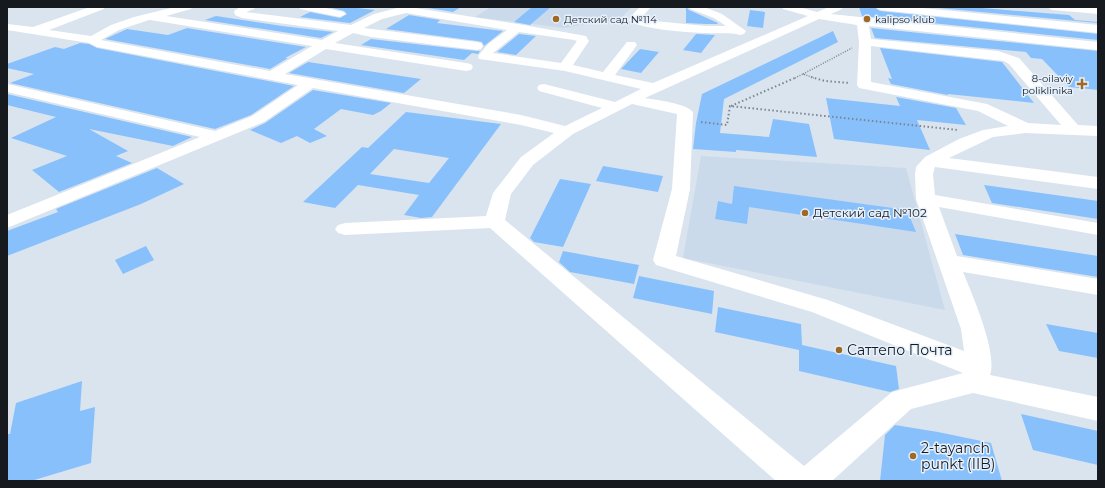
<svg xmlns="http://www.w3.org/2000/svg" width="1105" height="488" viewBox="0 0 1105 488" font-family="Montserrat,sans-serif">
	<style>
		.built { fill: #cadaeb }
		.building { fill: #88c0fc; fill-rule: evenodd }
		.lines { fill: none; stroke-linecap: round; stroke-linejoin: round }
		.path-far1 { stroke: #7d858c; stroke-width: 1.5; stroke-dasharray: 1 1.5; stroke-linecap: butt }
		.path { stroke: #7d858c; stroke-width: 2; stroke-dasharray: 1.5 2.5; stroke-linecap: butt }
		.minor { fill: #fff; fill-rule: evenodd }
		.poi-dot { fill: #9f6923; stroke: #e6f1fd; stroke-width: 1.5 }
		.labels { text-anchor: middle; stroke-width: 3; stroke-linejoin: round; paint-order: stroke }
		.far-poi-label { font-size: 10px; fill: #161a1e; stroke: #e6f1fd; text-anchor: start }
		.poi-label { font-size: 12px; fill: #161a1e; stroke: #e6f1fd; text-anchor: start }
		.near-poi-label { font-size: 14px; fill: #161a1e; stroke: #e6f1fd; text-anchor: start }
	</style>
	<rect width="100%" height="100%" fill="#d9e4ef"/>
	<path class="built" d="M491,7H632L617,22L603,21L564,28L475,17Z
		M701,156L906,168L945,310L683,258Z"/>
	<path class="building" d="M328,7H349L375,10L350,23L300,17L310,12L340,18L347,14L344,11Z
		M422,7H461L453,12Z
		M532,7H551L530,25L514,22Z
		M686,7L689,10L718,23L717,24H706L686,23Z
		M859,7H874L880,11L1098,34V40L862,16Z
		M928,7H970L1069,15L1075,20L1098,22V23Z
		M750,10L765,12L763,28L747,26Z
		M409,15L440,20L437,23L503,31L484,46L482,42L477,41L386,29Z
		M216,16L282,26L333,32L321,38L205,20Z
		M187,28L306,47L285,58H288L270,69L105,39L127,29L168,35Z
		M871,28L1098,51V90L1069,87L1042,59L1031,58L1026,52L875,38Z
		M833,31L838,42L724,99L720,133L769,137L773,119L809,124L817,157L736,150V152L693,149L696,123L702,94Z
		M519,34L536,36L516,55L497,52Z
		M696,34L715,35L701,53L683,50Z
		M371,39L477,51H480L478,54L472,53L464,60L361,45Z
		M80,43L89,44L97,48L294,86L251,115L215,129L10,83L34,74L7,68V64L55,47L64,49Z
		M880,48L1002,62L1034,103L948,94V95L891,84L888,78L892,79Z
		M640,49L659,52L641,73L621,69Z
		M308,62L315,63L421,79L404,93L289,73Z
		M313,90L391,103L381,111L373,115L341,109L314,129L327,136L310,143L297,136L281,143L250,130L265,123Z
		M7,94L192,137L173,146L89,129L128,151L116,156L132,163L59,192L32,170L67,156L11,138L56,117L7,105Z
		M896,97L956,108L966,125L917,120L930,150L834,139L826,98L900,106Z
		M406,112L501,124L432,217L421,218L404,215L419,195L358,185L335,208L303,202L362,147L368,148ZM394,149L449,158L429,183L370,174Z
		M603,166L663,176L658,192L596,181Z
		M157,168L184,184L141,204L7,256V231L58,212L56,209Z
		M560,179L591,184L563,247L534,242L530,238Z
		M984,185L1098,201V219L992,203Z
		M734,186L907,210L916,232L749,207L747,224L715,219L718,201L732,204Z
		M955,234L1098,256V277L963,255Z
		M146,246L154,260L123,274L115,260Z
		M563,251L639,265L634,284L570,272L559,262Z
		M639,276L714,291L712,314L633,298Z
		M718,307L801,324L802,345L896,366L899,389L890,392L799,371V350L715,332Z
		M1046,324L1098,333V358L1059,351Z
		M82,381L80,411L95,407L91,463L31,481H7V434H10L16,403Z
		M1021,414L1098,431V465L1033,450Z
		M895,425L938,432L991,443L1002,481H880L885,435Z"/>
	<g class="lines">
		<path class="path-far1" d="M803,74L852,48
			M795,78L803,74L814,78"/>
		<path class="path" d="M811,77L825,81L850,83
			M731,106L797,77
			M701,122L727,125L730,106L958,130"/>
		<path class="minor" d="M90,7H105L104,9L49,30L91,36L111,25L134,17L175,7H192L191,9L166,16L322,40L338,31L242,18L235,15L234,11L240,7H255L254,9L246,12L351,25L374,14L397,8V7H409L518,24L586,36L589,41L573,65L603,72L627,42H635L637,45L615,75L653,83L808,16L783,9L782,7H799L817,12L829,7H843L842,9L831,14L1098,42V50L869,26L871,39L998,51L1019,58L1078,125L1098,126V136L1025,133L993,137L949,158L1098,177V189L935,167L933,174L935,195L1098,223V235L939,207L957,256L1098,279V295L963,272C972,294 998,353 990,375L1098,397V421L973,393L911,409L832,481H776L490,228L345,235L338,233L335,229L338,225L345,223L486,216L493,193L521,157L554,133L521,125L313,88L264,122L7,228V215L200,137L7,92V84L215,131L252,116L298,85L97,47L89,43L7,30V24L33,27ZM406,13L507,30L488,44L478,56L479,59L565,71L641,89L615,102L544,84L539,85L537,88L539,91L602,108L565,126L521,115L285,74L326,49L466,71L471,70L473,67L471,64L466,63L335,43L353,33L371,37L477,50L481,49L483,46L481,43L477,42L364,28L382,19ZM819,19L857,25L859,42L857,85L859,88L978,111L1008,126L983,130L959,139L925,157L916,167L915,174L916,199L961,329L964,351L828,300L676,256L690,189L693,112C686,103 656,100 645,98ZM149,20H150L312,46L270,71L101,40L119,30ZM519,32L574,40L577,41L561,63L493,53ZM871,46L1004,61L1009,64L1061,125L1028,123L987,104L871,82ZM632,104L677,114L672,189L653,260L656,265L812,312L963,373L892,392L804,466L505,220L511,194L533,165L573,134Z
			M299,7H321L344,12L346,14L340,17L300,9Z
			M640,7H651L641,18L644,20L706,26H726L714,18L690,9L689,7H704L722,14L746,31L744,34L740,35C729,32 717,34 706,33C692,33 636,29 629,20L632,15Z
			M875,7H912L1098,25V33L880,10Z
			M1047,7L1098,8V14L1052,10Z"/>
	</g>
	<g class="poi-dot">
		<circle cx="556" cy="19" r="4"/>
		<circle cx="867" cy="19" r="4"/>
		<path d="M1080 78h4v4h4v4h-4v4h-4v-4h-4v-4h4z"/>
		<circle cx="805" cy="213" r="4"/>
		<circle cx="839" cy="350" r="4"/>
		<circle cx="913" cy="456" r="4"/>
	</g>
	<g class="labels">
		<g class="far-poi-label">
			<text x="564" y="23">Детский сад №114</text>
			<text x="875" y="23">kalipso klub</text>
			<text x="1073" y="82" text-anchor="end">8-oilaviy<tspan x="1073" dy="12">poliklinika</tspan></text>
		</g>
		<g class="poi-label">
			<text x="813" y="217">Детский сад №102</text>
		</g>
		<g class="near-poi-label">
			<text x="847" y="355">Саттепо Почта</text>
			<text x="921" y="453">2-tayanch<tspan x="921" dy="16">punkt (IIB)</tspan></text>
		</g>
	</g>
	<rect width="1105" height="488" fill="none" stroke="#161a1e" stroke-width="16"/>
</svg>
